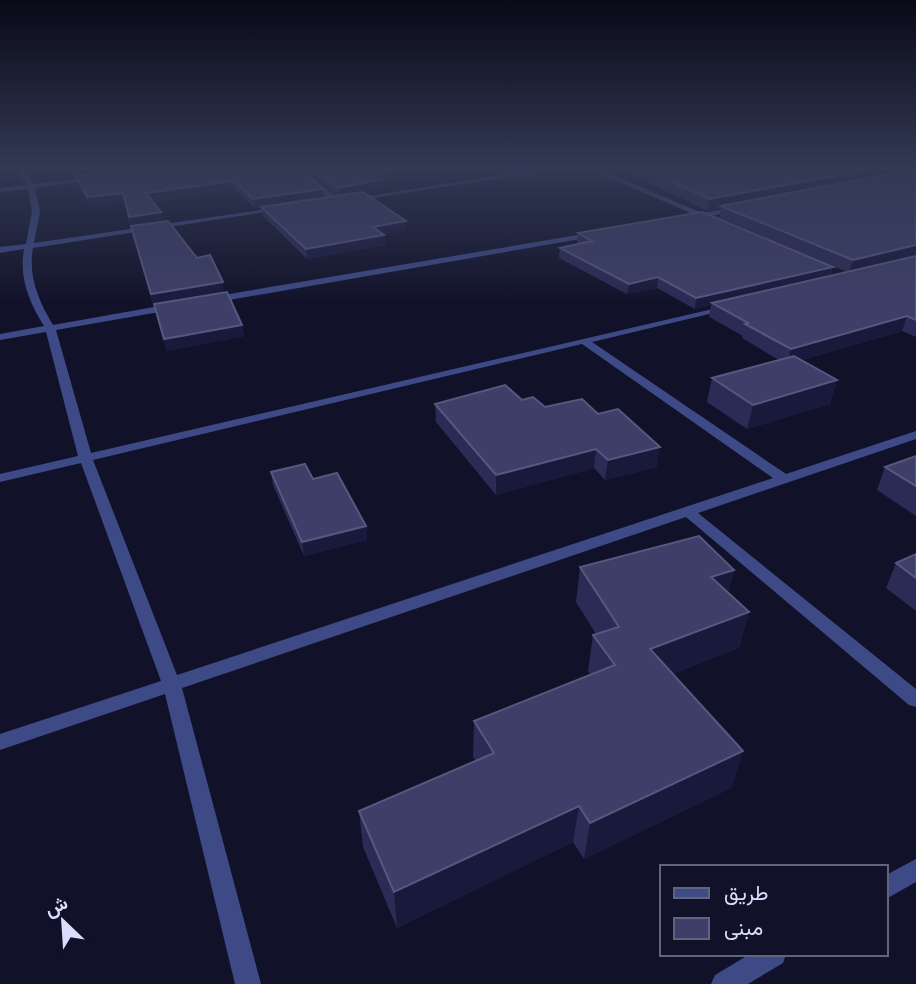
<svg xmlns="http://www.w3.org/2000/svg" width="916" height="984" viewBox="0 0 916 984" font-family="'Public Sans',Vazirmatn,sans-serif">
	<style>
		.lines { fill: none; stroke-linecap: round; stroke-linejoin: round }
		.minor { fill: #3e4a86; fill-rule: evenodd }
		.wall { fill: #2b2b56 }
		.shaded-wall { fill: #19193c }
		.building { fill: #3e3f68; stroke: #56587f; stroke-width: 2 }
	</style>
	<rect width="100%" height="100%" fill="#111229"/>
	<g class="lines">
		<path class="minor" d="M15,167H22L33,184L96,177L99,179L35,188L40,211L34,243L281,207L285,209L33,248C28,276 38,300 53,325L171,304L176,307L171,310L56,330L91,453L730,305V309L592,342L786,474L916,431V439L698,513L916,689V707L909,705L686,517L182,688L261,984H235L165,694L0,750V734L161,681L81,463L0,482V474L78,456L46,332L0,340V334L44,326C29,302 19,278 24,249L0,253V247L26,244L32,211L28,189L0,192V188L27,185ZM582,344L773,478L177,675L93,460Z
			M292,167H299L339,199V203H333Z
			M554,167H573L353,201L349,199Z
			M585,167H594L702,213L737,207L741,209L703,218L688,219V215L693,214Z
			M595,232H598V236L212,303L207,300L212,297Z
			M916,859V882L886,899V875Z
			M750,954H786L783,963L748,984H711L715,975Z"/>
	</g>
	<path class="wall" d="M68,167H297L323,189L324,198L338,196L303,167H400L403,177L383,180V187L346,195L407,230L383,234L384,235L385,245L307,259L263,216L261,207L255,208L235,190L153,202L163,221L224,293L242,325L244,336L167,351L133,236L125,202L91,206L78,185L76,176L141,168L73,176Z
		M618,167H916V337L902,331L802,360L837,380L830,404L747,429L707,402L712,378L779,360L742,338L743,336L709,317L711,305L695,309L657,288L627,294L559,258L560,248L578,244L577,243L578,233L831,276L847,272L719,218L721,208L707,211Z
		M522,400L545,407L657,467L605,480L594,468L496,495L436,422L435,404Z
		M916,456V516L877,490L885,467Z
		M271,472L313,479L366,526L367,540L304,556L273,485Z
		M916,554V611L886,588L896,563Z
		M580,567L734,570L728,593L749,612L739,648L672,674L743,751L731,788L584,859L573,842L397,928L363,847L359,811L476,761L473,757L474,721L591,675L588,671L593,635L596,634L576,602Z"/>
	<path class="shaded-wall" d="M78,167H148L73,176L71,168Z
		M883,167H916V171L721,206V208L707,211L709,199Z
		M403,169V177L383,180V187L339,196L338,188L374,173Z
		M234,181L235,190L148,202L146,193Z
		M323,189L324,198L255,208L253,199Z
		M123,193L125,202L91,206L88,197Z
		M161,212L163,222L131,226L129,217Z
		M406,221L407,230L373,236V227Z
		M384,235L385,245L307,259L306,249Z
		M916,245L915,257L849,273L853,260Z
		M833,267L831,277L712,303L711,305L695,309L696,298Z
		M658,277L657,288L627,294L629,284Z
		M223,282L224,293L153,305L151,294Z
		M907,316L902,331L787,364L791,349Z
		M242,325L244,336L167,351L164,339Z
		M837,380L830,404L747,429L753,405Z
		M660,447L657,467L605,480L608,460Z
		M596,449L594,468L496,495V475Z
		M366,526L367,540L304,556L302,542Z
		M734,570L725,605L711,577Z
		M749,612L739,648L643,685L650,649Z
		M743,751L731,788L584,859L590,823Z
		M579,806L573,842L397,928L394,892Z"/>
	<path class="building" d="M148,167H297L323,189L253,199L234,181L146,193L161,212L129,217L123,193L88,197L76,176Z
		M313,167H400L403,169L374,173L383,179L338,188Z
		M641,167H883L709,199Z
		M916,169V245L853,260L721,206Z
		M363,192L406,221L373,227L384,235L306,249L261,207Z
		M702,212L833,267L696,298L658,277L629,284L560,248L592,241L578,233Z
		M168,221L197,258L210,255L223,282L151,294L131,226Z
		M916,256V320L907,316L791,349L745,324L748,323L712,303Z
		M227,292L242,325L164,339L154,304Z
		M794,356L837,380L753,405L712,378Z
		M505,385L522,400L533,397L545,407L582,399L598,414L618,409L660,447L608,460L596,449L496,475L435,404Z
		M916,456V486L885,467Z
		M305,464L313,479L337,473L366,526L302,542L271,472Z
		M699,536L734,570L711,577L749,612L650,649L743,751L590,823L579,806L394,892L359,811L494,753L474,721L615,665L593,635L619,627L580,567Z
		M916,554V578L896,563Z"/>
	<linearGradient id="sky" x2="0" y2="1"><stop stop-color="#090a17"/><stop offset="0.55" stop-color="#323954"/><stop offset="1" stop-color="#323954" stop-opacity="0"/></linearGradient>
	<rect width="916" height="305" fill="url(#sky)"/>
	<rect x="660" y="865" width="228" height="91" fill="#111229" stroke="#61647e" stroke-width="2"/>
	<rect x="674" y="888" width="35" height="10" fill="#3e4a86" stroke="#61647e" stroke-width="2"/>
	<text x="724" y="900" font-size="21" fill="#dadefe">طريق</text>
	<rect x="674" y="918" width="35" height="21" fill="#3e3f68" stroke="#61647e" stroke-width="2"/>
	<text x="724" y="935" font-size="21" fill="#dadefe">مبنى</text>
	<g transform="translate(63 921) rotate(335)" stroke="#111229" stroke-width="5" paint-order="stroke">
	<path d="M0-5L12 26L0 18L-12 26Z" fill="#dadefe"/>
	<text y="-10" font-size="19" font-weight="bold" text-anchor="middle" fill="#dadefe">ش</text>
	</g>
</svg>
